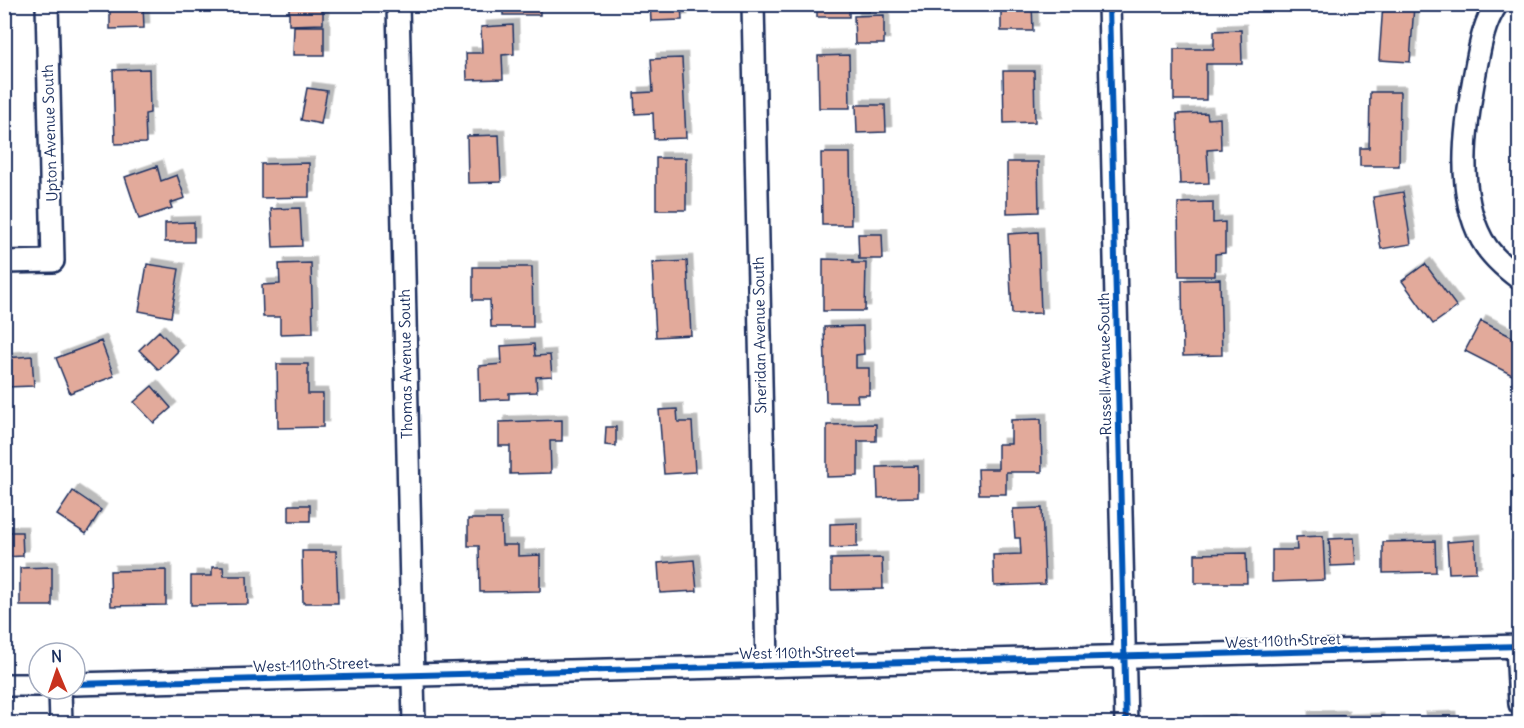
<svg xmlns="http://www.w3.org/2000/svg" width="1524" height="728" viewBox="0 0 1524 728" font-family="Delius,sans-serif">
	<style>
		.building { fill: #e2aa9b; stroke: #1b2f5e; stroke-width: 1.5; filter: url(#shadow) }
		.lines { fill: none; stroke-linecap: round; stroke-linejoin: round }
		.street-casing { stroke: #1b2f5e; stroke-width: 26 }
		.street { stroke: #fff; stroke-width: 21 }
		.cycleway-casing { stroke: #fff; stroke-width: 10 }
		.cycleway { stroke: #0057b8; stroke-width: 6 }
		.labels { text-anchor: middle; stroke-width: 4.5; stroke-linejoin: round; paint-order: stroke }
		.street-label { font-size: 15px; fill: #1b2f5e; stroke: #fff }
	</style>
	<defs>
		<filter id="shadow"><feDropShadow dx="5.5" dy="-5.5" stdDeviation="0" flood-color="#0004"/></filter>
	</defs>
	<rect width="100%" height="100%" fill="#fff"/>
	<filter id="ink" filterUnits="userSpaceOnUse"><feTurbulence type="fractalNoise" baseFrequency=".0167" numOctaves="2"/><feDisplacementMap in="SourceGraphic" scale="12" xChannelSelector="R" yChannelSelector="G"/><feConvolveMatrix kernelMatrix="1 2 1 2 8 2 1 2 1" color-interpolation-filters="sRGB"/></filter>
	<g filter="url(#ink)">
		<path class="building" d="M110,4H143L144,28L110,29Z
			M289,4H323V24L289,25Z
			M503,4H540V15H503Z
			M650,4H681L682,20L651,21Z
			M817,4H869V12H849V17H817Z
			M1001,4H1032L1033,31H1001Z
			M1252,4H1280L1281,9L1252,10Z
			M1383,4L1414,5L1410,62L1379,60Z
			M884,15V44H855L854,16Z
			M513,25L514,54L502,55L503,79L467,80L466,53H482L481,27Z
			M294,26H324V55H293Z
			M1241,30L1242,64H1206V100H1174V49H1214V31Z
			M849,55L850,108H819L818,56Z
			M682,58L686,138L654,139L653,113L635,114L634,93L653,92L651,59Z
			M149,69L150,113L145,114L146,143L115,144L113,70Z
			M1003,71H1034L1035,122L1004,123Z
			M307,88L327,91L321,124L301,120Z
			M1370,92H1400L1399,166H1360V148H1369Z
			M856,105H885L886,132L857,133Z
			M1207,113L1208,119L1220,118L1221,149L1207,150L1209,183L1180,184L1177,114Z
			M499,135L501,182L468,183L467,136Z
			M821,153H850L851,225H822Z
			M656,158H686V210H656Z
			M1007,162H1038L1039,212L1007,213Z
			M309,163V197L261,198V164Z
			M157,166L161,181L177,175L185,198L170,203L172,208L139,219L125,177Z
			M1403,192L1411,244L1381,249L1373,197Z
			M1213,202V223L1225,222V253L1215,254V276H1179L1178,203Z
			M300,208L302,246L273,247L271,209Z
			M194,222V242H165V223Z
			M1038,232L1041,313L1012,314L1008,234Z
			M858,234H882L883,259H859Z
			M823,259L853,260V263H866L865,311H823Z
			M687,261L691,335L656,337L652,263Z
			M311,263L313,333L280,334V317H263L262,285L280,284L279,264Z
			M147,264L179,269L171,317L139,311Z
			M1425,264L1457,307L1433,324L1402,281Z
			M473,267H532L533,327H491L490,300H473Z
			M1220,279L1222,355L1183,356L1182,280Z
			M1481,321L1520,341V379L1465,351Z
			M863,326L864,354L856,355V368H869V395H857L858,402H826L824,327Z
			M159,331L178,351L159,370L139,350Z
			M101,341L114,376L70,393L56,358Z
			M534,344L535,356L550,355L552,376L536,377L537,392L509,393V399L480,400L479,366L502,364L501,346Z
			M32,356L34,386L6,387L5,358Z
			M277,364H308V394H323V427L278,428Z
			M152,386L171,408L154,423L134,402Z
			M677,409L678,422H692L695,472L664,474L659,410Z
			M1041,419L1042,472H1006V494H979L978,469H998V444H1011V420Z
			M562,420V441H550L551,473L510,474V446H499V422Z
			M876,424V441H858V476L827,477V425Z
			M606,427H616V446L605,445Z
			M918,466V497L878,498L877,467Z
			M73,491L101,510L86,534L57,515Z
			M289,505H310V521H289Z
			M1042,508L1045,584L994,586L993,555L1021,554L1020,538H1015L1013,509Z
			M468,519H501L502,545H518V556L540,555V591L480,592L479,546H468Z
			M857,523V547L830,548V524Z
			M4,532H22L23,556L4,557Z
			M1323,536L1325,580L1272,582V550H1297L1296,537Z
			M1354,538L1356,565L1331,566L1329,539Z
			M1475,540L1476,572L1449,573L1447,542Z
			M1435,541L1436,572L1383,573V542Z
			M1512,541H1520V571H1513Z
			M302,551H336L338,603H303Z
			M1246,553L1247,583H1195V554Z
			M882,558L883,589L831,590V559Z
			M694,560L697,591L660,593L658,563Z
			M52,567V606H20V568Z
			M212,567H223L224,576H247L248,604L191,605V576H212Z
			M166,570V605L111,606L110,571Z
			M1343,716V720L1378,719V724H1303V717Z
			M1450,717L1451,724H1421L1420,718Z
			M1230,721V724H1198V722Z"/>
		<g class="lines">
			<g class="street-casing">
				<path id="street" d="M398,4L414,724
					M753,4L767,665
					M1109,4L1126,724
					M1497,4C1482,25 1479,53 1474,78C1465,129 1456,192 1482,240C1491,256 1505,268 1520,279
					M4,262L53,261L47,4
					M1517,646L1520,704
					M75,684L1520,646
					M4,685H39
					M60,689L61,724"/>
			</g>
			<use href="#street" class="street"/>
			<g class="cycleway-casing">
				<path id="cycleway" d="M1109,4L1126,724
					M75,684L1520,646"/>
			</g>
			<use href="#cycleway" class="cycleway"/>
		</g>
	</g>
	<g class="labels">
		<g class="street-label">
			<text transform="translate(50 133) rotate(-92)" y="5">Upton Avenue South</text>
			<text transform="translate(760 335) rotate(-91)" y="5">Sheridan Avenue South</text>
			<text transform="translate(406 364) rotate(-91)" y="5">Thomas Avenue South</text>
			<text transform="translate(1105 364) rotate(-91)" y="5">Russell Avenue South</text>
			<text transform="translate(1283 641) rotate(-2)" y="5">West 110th Street</text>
			<text transform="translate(797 653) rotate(-1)" y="5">West 110th Street</text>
			<text transform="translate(311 665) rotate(-2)" y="5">West 110th Street</text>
		</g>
	</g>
	<rect width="1524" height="728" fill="none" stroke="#fff" stroke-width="24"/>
	<rect x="12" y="12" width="1500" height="704" fill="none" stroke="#1b2f5e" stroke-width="2" filter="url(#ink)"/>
	<g transform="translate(57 671) rotate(358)"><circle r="28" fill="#ffffff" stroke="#a4acbf" stroke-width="1.5"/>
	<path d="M0-4.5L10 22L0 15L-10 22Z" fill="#c8321e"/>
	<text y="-9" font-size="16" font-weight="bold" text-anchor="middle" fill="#1b2f5e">N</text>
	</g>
</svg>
